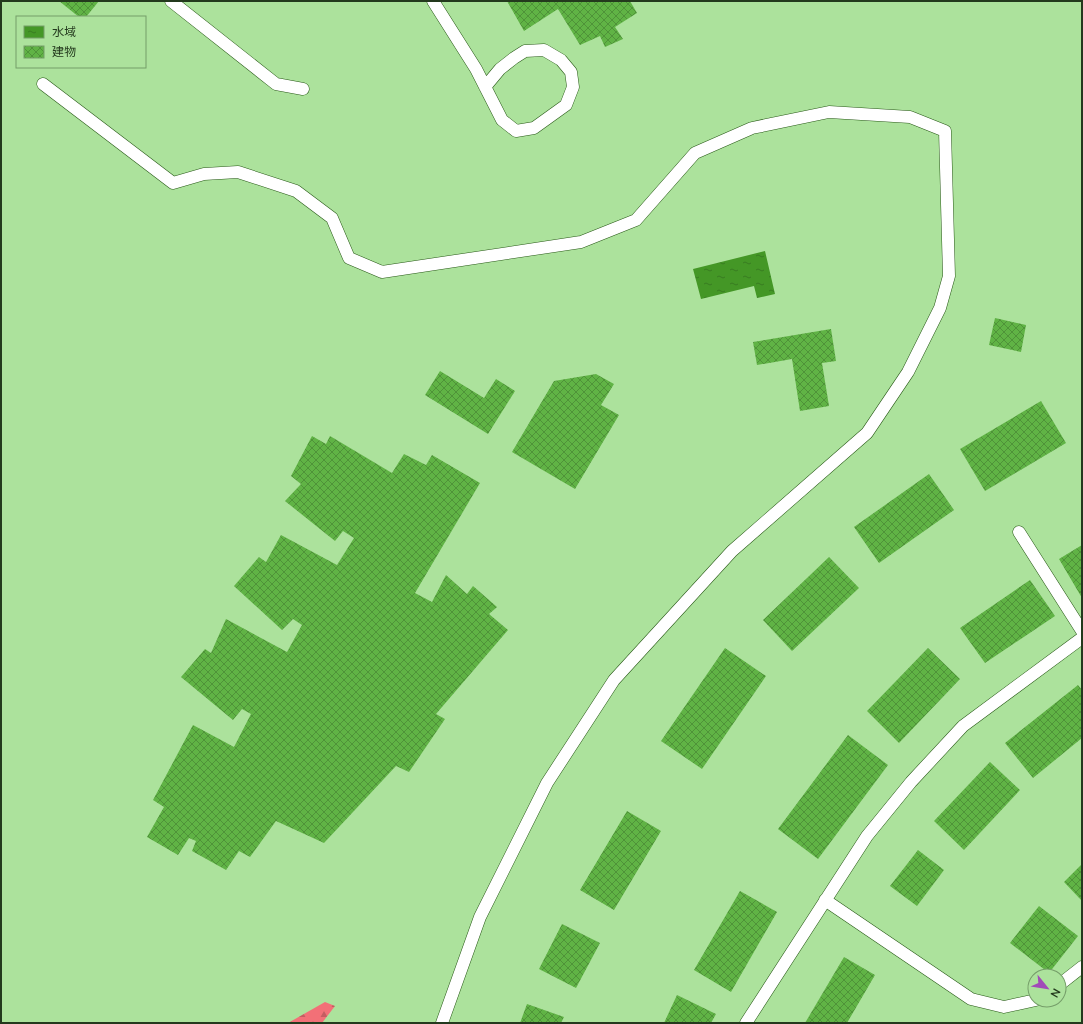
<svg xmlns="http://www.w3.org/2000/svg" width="1083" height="1024" viewBox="0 0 1083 1024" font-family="Mulish,'Noto Sans JP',sans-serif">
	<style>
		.forest { fill: url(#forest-firs) }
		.water { fill: url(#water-ripples) }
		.building { fill: url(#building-cross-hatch) }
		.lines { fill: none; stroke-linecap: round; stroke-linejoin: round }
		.lane-casing { stroke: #285917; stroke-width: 13 }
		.lane { stroke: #fff; stroke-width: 12 }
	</style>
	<defs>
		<pattern id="forest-firs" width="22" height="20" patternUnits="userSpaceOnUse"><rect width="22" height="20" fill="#f27077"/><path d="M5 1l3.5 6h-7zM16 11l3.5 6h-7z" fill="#c45d61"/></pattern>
		<pattern id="water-ripples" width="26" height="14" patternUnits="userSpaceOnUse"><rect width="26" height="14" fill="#449726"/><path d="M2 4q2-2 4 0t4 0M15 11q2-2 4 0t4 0" fill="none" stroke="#387c20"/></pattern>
		<pattern id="building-cross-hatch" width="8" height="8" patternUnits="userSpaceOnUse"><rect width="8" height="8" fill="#60b345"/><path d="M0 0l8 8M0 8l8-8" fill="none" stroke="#4f9339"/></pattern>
	</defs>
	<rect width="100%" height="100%" fill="#ace29c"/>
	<path class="forest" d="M325,1002L335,1006L322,1023H288Z"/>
	<path class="water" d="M765,251L775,294L757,298L754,286L701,299L693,269Z"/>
	<path class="building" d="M59,1H99L86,17H79Z
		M507,1H630L637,13L615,27L623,39L605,47L600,36L580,45L558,9L524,31Z
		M995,318L1026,325L1021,352L989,345Z
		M831,329L836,361L822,363L829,406L800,411L792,359L757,365L753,342Z
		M440,371L484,398L496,379L515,391L488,434L425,395Z
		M596,374L614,384L601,405L619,415L575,489L512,452L554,381Z
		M1041,401L1066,443L985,491L960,449Z
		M312,436L326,444L330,436L392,473L404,454L426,465L432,455L480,483L415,593L432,602L446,575L467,594L473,586L497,607L489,614L508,630L436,714L445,719L409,772L396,766L324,843L276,821L250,857L239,851L226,870L192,851L196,841L189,838L178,855L147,837L164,807L153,800L193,725L234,747L251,714L242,709L233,720L181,677L205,649L211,653L226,619L287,652L302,625L293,619L282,630L234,586L259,557L266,562L281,535L337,565L354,538L343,531L335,541L285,501L301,484L291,476Z
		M929,474L954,510L879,563L854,527Z
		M1082,545V598L1059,559Z
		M829,557L859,588L792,651L763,620Z
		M1030,580L1055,616L985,663L960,628Z
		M725,648L766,676L702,769L661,741Z
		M928,648L960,679L899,743L867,711Z
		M1078,685L1082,690V738L1033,778L1005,743Z
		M848,735L888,765L818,859L778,829Z
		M990,762L1020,790L964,850L934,821Z
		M627,811L661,831L614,910L580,890Z
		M918,850L944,870L917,906L890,886Z
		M1082,864V901L1064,882Z
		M740,891L777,912L731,992L694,970Z
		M1039,906L1078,936L1049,973L1010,943Z
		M562,924L600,943L576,988L539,969Z
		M844,957L875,975L847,1023H805Z
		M677,995L716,1014L711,1023H664Z
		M527,1004L564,1017L561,1023H520Z"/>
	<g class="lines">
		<g class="lane-casing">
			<path id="lane" d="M171,1L276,84L303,89
				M433,1L476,69L502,120L516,131L534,128L566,105L573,87L571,72L561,60L544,50L525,51L514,58L500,69L485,87
				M43,84L173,183L204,174L238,172L296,191L332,218L349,258L382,272L581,242L636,220L695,153L752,128L829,112L910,117L945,131L949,276L940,308L908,372L867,433L732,551L614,680L547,783L480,917L442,1023
				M1019,532L1082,631
				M825,900L971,999L1004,1007L1036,1000
				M1059,985L1082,967
				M746,1023L867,836L911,782L963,726L1082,638"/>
		</g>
		<use href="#lane" class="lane"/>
	</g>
	<rect width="1083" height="1024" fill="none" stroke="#23391d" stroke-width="4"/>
	<rect x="16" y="16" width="130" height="52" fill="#ace29c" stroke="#759e69"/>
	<rect x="24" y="26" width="20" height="12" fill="url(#water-ripples)" stroke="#759e69"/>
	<text x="52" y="36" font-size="12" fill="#23391d">水域</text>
	<rect x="24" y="46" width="20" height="12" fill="url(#building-cross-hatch)" stroke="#759e69"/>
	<text x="52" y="56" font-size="12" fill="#23391d">建物</text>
	<g transform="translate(1047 988) rotate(120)"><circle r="19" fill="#ace29c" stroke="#759e69"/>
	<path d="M0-3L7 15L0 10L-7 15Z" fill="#a14bb8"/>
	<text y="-6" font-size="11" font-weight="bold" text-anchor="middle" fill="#23391d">N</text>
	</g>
</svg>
